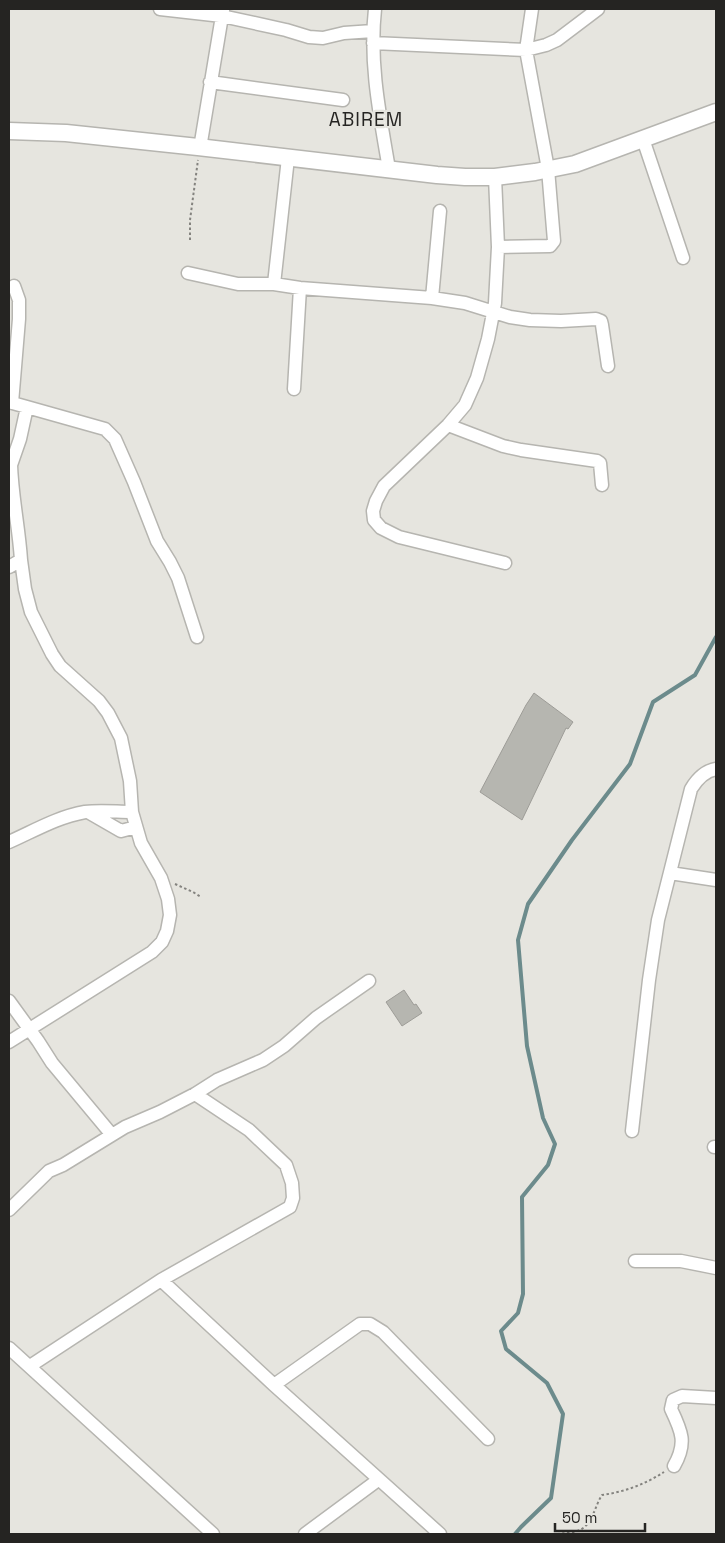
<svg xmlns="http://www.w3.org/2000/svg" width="725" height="1543" viewBox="0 0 725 1543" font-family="'Space Grotesk',sans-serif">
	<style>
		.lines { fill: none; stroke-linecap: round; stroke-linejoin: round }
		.stream { stroke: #6c8b8c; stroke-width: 4 }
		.building { fill: #b6b6b0; stroke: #9d9c97 }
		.minor-casing { stroke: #b6b5b0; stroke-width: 15 }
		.tertiary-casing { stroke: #b6b5b0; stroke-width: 19 }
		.path { stroke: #84837f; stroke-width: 2; stroke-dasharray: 2.5 2.5; stroke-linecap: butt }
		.minor { stroke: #fff; stroke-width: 12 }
		.tertiary { stroke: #fff; stroke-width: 16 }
		.labels { text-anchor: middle; stroke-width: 4.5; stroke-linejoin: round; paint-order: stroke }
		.quarter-label { font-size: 19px; letter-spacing: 1px; fill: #252422; stroke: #e6e5df }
	</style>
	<rect width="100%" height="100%" fill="#e6e5df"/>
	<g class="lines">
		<path class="stream" d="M515,1534L521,1527L551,1498L563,1414L547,1383L506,1349L501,1331L518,1313L523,1294L522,1197L548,1165L555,1144L543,1118L527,1046L518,940L528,904L572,840L630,764L653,702L695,675L716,637"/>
	</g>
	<path class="building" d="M534,693L573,722L568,729L566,728L522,820L480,792L526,705Z
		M404,990L414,1005L416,1004L422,1013L402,1026L386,1002Z"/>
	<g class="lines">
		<g class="minor-casing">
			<path id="minor" d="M160,9L222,16L286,30L309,37L323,38L344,33L373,31
				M375,9C369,63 380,116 389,169
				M373,43L526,50L546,45L557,40L598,9
				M210,82L343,100
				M643,139L683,258
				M200,148L223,10
				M495,177L498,247L495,303L488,339L477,378L465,405L448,425L384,486L376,501L373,511L374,520L381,528L399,537L505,563
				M498,247L550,246L554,241L548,169L526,50L532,9
				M188,273L238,284H274L300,288L432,298L465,303L510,317L530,320L561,321L596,319L601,321L602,325L608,366
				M274,284L288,158
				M432,298L440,211
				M294,389L300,288
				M9,402L105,429L115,439L134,482L157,541L170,562L178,578L197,637
				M12,403L19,319V300L14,286
				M448,425L503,446L521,450L597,461L600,463L602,485
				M9,461L11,465C12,497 19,528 21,560L9,567
				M11,465L20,439L27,407
				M88,812L121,831L136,827
				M9,842C34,831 57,817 85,812C100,810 117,812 132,812
				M670,873L716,880
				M9,1001L38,1041L52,1063L112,1135
				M9,1042L152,952L162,942L167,931L170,915L168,899L161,878L141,843L132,812L130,781L121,738L108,713L99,701L60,666L52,654L31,612L25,589L21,560
				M632,1131L649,980L658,920L691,789C697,779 704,771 716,769
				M714,1147H716
				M9,1210L49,1171L63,1165L125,1127L160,1112L195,1094L217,1080L263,1060L284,1046L316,1018L369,981
				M635,1261H681L716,1268
				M161,1280L274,1385L440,1534
				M9,1348L213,1534
				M30,1366L161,1280L290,1207L293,1198L292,1183L286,1165L249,1130L195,1094
				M274,1385L360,1324H370L383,1332L488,1439
				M674,1466C687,1443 682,1432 671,1409L673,1400L682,1396L716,1398
				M305,1534L378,1480"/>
		</g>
		<g class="tertiary-casing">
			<path id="tertiary" d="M9,131L66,133L198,147L437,175L465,177H495L535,172L575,164L716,112"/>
		</g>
		<path class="path" d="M190,240V220L198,160
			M175,884L193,892L201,897
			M557,1534C564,1533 571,1533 577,1531C593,1526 594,1507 602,1495C624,1492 646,1484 664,1472"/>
		<use href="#minor" class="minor"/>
		<use href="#tertiary" class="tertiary"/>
	</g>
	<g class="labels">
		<g class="quarter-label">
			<text x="366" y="126">ABIREM</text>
		</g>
	</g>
	<rect width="725" height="1543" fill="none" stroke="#252422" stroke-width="20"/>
	<path d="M555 1523v8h90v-8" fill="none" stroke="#252422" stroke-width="2.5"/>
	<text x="562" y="1523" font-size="15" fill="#252422" stroke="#e6e5df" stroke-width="4" paint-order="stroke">50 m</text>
</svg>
